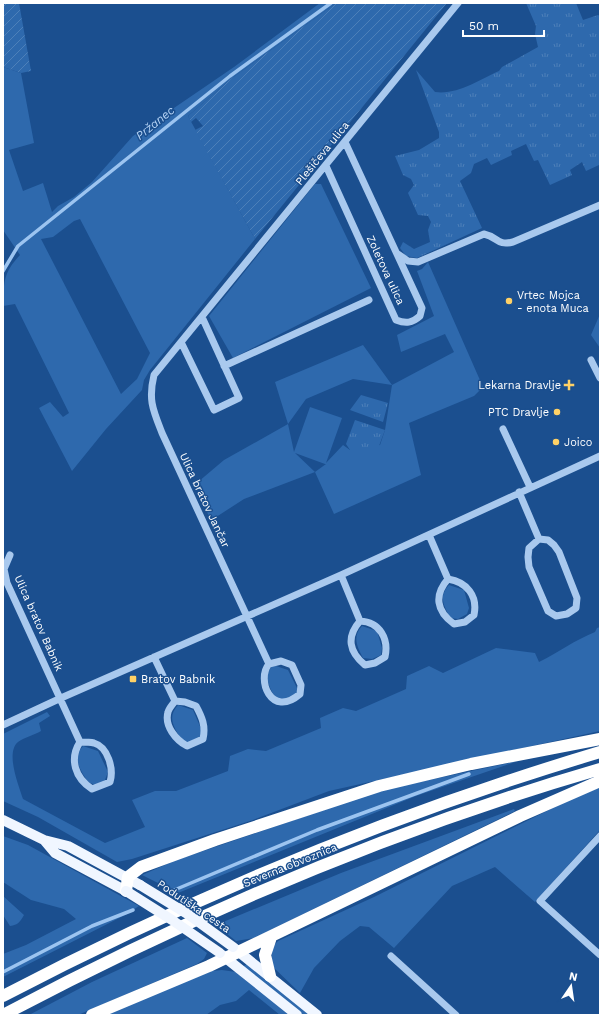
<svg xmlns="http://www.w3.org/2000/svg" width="603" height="1018" viewBox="0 0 603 1018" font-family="'Work Sans',sans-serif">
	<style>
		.grass { fill: #2e69ad; fill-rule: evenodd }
		.park { fill: url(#park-tufts) }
		.garden { fill: url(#garden-furrows) }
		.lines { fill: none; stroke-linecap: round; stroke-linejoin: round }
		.stream { stroke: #9cc4f0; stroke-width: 3.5 }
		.minor { stroke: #a9c9ee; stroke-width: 7 }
		.major { stroke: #f0f6ff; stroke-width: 10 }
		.highway { stroke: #fff; stroke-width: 12 }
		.major-bridge { stroke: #f0f6ff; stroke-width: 10 }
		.poi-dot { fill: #ffd166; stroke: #1b4f8f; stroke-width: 1.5 }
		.labels { text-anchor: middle; stroke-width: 3; stroke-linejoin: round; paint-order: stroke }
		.street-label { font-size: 11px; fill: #fff; stroke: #1b4f8f }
		.poi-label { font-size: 11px; fill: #fff; stroke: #1b4f8f; text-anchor: start }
		.water-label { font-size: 12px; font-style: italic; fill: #b5d3f5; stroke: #1b4f8f }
	</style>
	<defs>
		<pattern id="park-tufts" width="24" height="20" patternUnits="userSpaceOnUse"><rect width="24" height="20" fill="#2e69ad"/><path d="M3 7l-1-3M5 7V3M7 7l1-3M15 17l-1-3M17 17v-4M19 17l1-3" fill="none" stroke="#4d80b9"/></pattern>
		<pattern id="garden-furrows" width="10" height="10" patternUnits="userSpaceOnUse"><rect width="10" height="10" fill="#2e69ad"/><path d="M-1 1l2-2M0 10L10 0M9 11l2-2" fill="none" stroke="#4d80b9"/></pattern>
	</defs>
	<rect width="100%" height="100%" fill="#1b4f8f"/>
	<path class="grass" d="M320,3H336L232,78L188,116L255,239L150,370L144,380L142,390L106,429L72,471L39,408L50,402L63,417L69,413L15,304L3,306C4,282 3,273 20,255L3,230V67L21,73L34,143L9,150L23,191L43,183L52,212L58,206L74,197L92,182L133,136L234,67ZM80,219L150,353L137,379L121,394L41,239L53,237L74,221Z
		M315,184H321L371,288L233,358L209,316Z
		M428,262L483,387L474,396L409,423L421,475L334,514L315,472L244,499L210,521L198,482L224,460L288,424L275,382L363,345L392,385L454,352L445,334L401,352L397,335L434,316L417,271L422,269ZM353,379L392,385L385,430L380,445L350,450L343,445L326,463L342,418L310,407L294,452L288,424L306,399ZM295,453L325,464H326L315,472Z
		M600,314V348L591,335Z
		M449,585L464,590L469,608L467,614L458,619L450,618C444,605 438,597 449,585Z
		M362,626L377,631L382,648L381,655L372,659L363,658C357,646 352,637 362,626Z
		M600,627V731L329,791L253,820L132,859L117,862L38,817L3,801V734L47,712L50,716L39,723L41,731C34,735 25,737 18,742C5,753 19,786 23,799L105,843L145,827L132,800L155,791H176L228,771L230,756L248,749L266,751L321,728L320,718L343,708L356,711L406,689L407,676L429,666L443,673L496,648L535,653L539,662C559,652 575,640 595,632L597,628Z
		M273,665L288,670L298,690L295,698L277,701C270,688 262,677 273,665Z
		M178,705L193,710L202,731L200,739L189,744L182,741C175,728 166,718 178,705Z
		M83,746L98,751L108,772L105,780L95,785L88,782C80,769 72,759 83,746Z
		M518,761L416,796L178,893L142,875L174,861L382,790Z
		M600,787V830L535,902L495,867L452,886L394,948L369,927L360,926L340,941L314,968L300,993L272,966V947L278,941L374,897L563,803Z
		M514,809L515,811L254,938L236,941L216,925L341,873Z
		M3,836L28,845L139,906L127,914L3,977V954L26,945L76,919L64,909L31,900L3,882Z
		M3,896L24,915C20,922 18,925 10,926L3,915Z
		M187,938L207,953L204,959L197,964L78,1015H29L92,982Z
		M249,963L310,1015H303L242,967Z
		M222,970L236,972L291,1015H280L249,990L236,1001L220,1005L206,1015H102L212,971Z"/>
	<path class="park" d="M526,3H576L583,20L598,15L600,16V167L599,165L586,171L582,162L570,170L572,175L550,185L538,160L534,161L526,144L511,151L512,155L491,165L487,158L474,164L471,173L460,181L482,228L417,258L406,256L400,248L403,242L414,249L430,242L428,230L431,222L428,216L418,215L408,193L414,185L411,179L403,175L395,156L419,150L439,138V132L416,70L435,92C458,95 479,80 499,71L502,67L538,47L535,34L536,26Z
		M361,395L388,403L383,422L350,410Z
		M355,420L385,430L379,446L366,453L350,450L346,444Z"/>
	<path class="garden" d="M3,3H19L31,71L21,73L3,67Z
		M336,3H447L255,239L195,130L203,126L196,118L191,122L188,116L232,78Z"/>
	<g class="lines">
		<path class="stream" d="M3,271L18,246L230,76L331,3
			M172,891L317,830L469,774
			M3,972L92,926L133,910"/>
		<path class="minor" d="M326,166L396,320C406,324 412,323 420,316L422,308L345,142
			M398,254L408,261L418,262L484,234C498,237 497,246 513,242L600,205
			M181,342L214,410L239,398L202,317
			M591,360L600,378
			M224,366L369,300
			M503,429L530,487
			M519,492L539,539L548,540L554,545L559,552L577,598L576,608L567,614L556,616L548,611L529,567L528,557L529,548L539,539
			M429,535L448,579C467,582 478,596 474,615L465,622L454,624C436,611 434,595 448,579
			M10,555L4,569L7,583L80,742C85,742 90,742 94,743C108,747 114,769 110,782L92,789C75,778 69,759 80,742
			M341,575L360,621C380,622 389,639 385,657L375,663L365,665C349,652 346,637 360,621
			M154,657L175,701L185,702L196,706C202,717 206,726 203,739L187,746C176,740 164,726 168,712C169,708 173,704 175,701
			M269,664C256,679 271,719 300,694L301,685L292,665L281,661L269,664L162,433C153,410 148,400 154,375L458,3
			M3,725L61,698L341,575L600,456
			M600,836L540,901L600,955
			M391,956L456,1015"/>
		<path class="major" d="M3,820L44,840L68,846L140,885
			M44,840L55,853L126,891
			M234,948L317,1015
			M222,955L297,1015"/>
		<path class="highway" d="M126,891L128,877L141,867L215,840L379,786L471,764L600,739
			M270,976L265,955L271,937
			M3,996C194,896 393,814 600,752
			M3,1015C194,914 393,829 600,769
			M92,1015L209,966L520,816L600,781"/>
		<path class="major-bridge" d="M140,885L189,915L233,947
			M126,891L172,920L220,953"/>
	</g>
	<g class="poi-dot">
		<circle cx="509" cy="301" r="4"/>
		<path d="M567 379h4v4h4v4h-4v4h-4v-4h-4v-4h4z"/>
		<circle cx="557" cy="412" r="4"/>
		<circle cx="556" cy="442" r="4"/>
		<rect x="129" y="675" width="8" height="8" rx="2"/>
	</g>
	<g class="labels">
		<g class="street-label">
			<text transform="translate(322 153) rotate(-51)" y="4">Plešičeva ulica</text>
			<text transform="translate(386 270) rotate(65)" y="4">Zoletova ulica</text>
			<text transform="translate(205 500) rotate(65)" y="4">Ulica bratov Jančar</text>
			<text transform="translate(39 623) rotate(66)" y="4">Ulica bratov Babnik</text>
			<text transform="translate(290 865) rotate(-22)" y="4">Severna obvoznica</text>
			<text transform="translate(194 906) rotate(34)" y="4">Podutiška cesta</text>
		</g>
		<g class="poi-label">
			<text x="517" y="299">Vrtec Mojca<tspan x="517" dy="13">- enota Muca</tspan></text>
			<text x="561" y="389" text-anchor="end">Lekarna Dravlje</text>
			<text x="549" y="416" text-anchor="end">PTC Dravlje</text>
			<text x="564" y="446">Joico</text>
			<text x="141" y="683">Bratov Babnik</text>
		</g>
		<g class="water-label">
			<text transform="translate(155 123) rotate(-39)" y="4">Pržanec</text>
		</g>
	</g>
	<rect width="603" height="1018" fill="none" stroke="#ffffff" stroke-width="8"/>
	<g transform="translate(571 986) rotate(13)" stroke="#1b4f8f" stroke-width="3" paint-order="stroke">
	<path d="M0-3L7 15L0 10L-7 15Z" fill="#ffffff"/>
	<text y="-6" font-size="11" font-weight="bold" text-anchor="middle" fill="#ffffff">N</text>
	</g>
	<path d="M463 30v6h81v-6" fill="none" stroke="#ffffff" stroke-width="2"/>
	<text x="469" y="30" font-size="12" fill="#ffffff" stroke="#1b4f8f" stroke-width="3" paint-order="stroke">50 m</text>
</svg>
